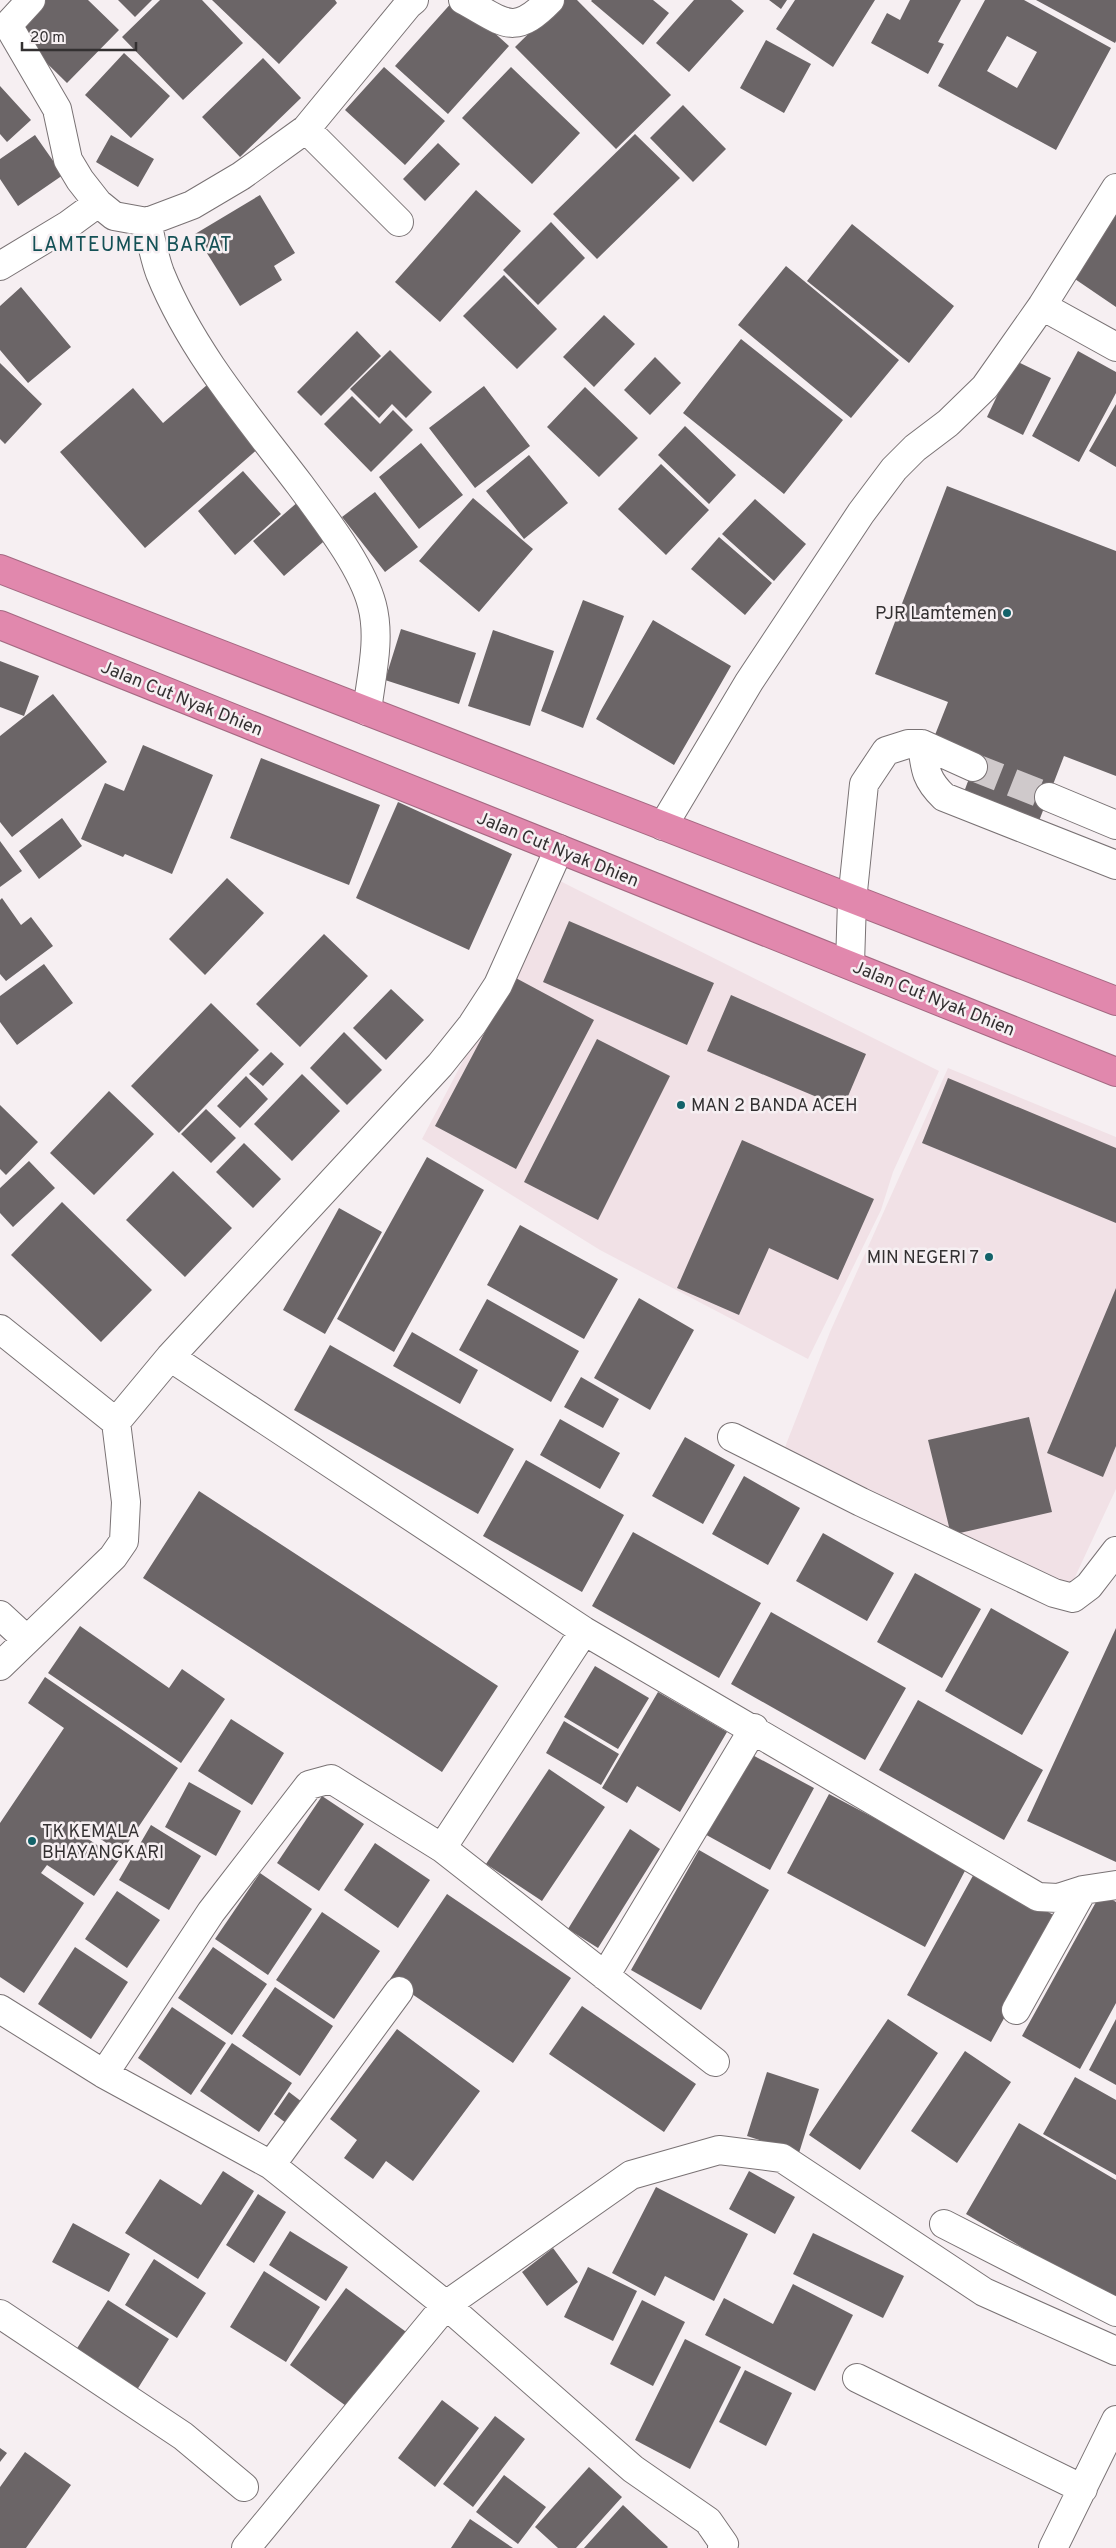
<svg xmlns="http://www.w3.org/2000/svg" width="1116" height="2548" viewBox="0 0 1116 2548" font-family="Overpass,sans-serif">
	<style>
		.built { fill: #f1e1e6 }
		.building { fill: #6b6567; fill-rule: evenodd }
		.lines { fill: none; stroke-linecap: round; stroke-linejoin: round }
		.minor-tunnel { stroke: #cfc9cb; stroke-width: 28; stroke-dasharray: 28 14; stroke-linecap: butt }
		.minor-casing { stroke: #797274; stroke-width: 30 }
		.highway-casing { stroke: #a46982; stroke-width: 30 }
		.minor { stroke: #fff; stroke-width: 28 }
		.highway { stroke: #e188ad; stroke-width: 28 }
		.poi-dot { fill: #136269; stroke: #f6eff2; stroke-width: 2 }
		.labels { text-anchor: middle; stroke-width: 5; stroke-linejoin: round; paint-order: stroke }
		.poi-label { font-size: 18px; fill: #333031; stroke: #f6eff2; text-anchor: end }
		.street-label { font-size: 18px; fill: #333031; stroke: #f6eff2 }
		.quarter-label { font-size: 20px; letter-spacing: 1px; fill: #145156; stroke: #f6eff2 }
	</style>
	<rect width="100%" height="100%" fill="#f6eff2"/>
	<path class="built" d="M558,880L939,1071L893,1172L881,1210L808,1359L600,1250L422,1139Z
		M948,1068L1116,1137V1489L1069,1590L778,1465L830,1332Z"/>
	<path class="building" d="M37,0H88L119,30L67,83L10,27Z
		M118,0H152L135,17Z
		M160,0H202L243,43L183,100L122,37Z
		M212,0H335L337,3L279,64Z
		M454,0H458L509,46L448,114L395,66Z
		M563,0H577L671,95L616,149L515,47Z
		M592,0H653L669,13L643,45L591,1Z
		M694,0H731L744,11L689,72L656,43Z
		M769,0H787L781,9Z
		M795,0H875L833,67L776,29Z
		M910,0H961L938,42L944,44L928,74L871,43L887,13L900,20Z
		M985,0H1024L1111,48L1056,150L938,86ZM1007,36L1037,52L1017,88L987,71Z
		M1036,0H1116V41L1115,43Z
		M766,40L811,64L784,113L740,88Z
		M124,53L170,96L131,138L85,95Z
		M263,58L301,98L240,157L202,117Z
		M384,67L445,121L405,165L345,110Z
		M511,67L580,133L532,184L462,118Z
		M0,86L31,120L7,142L0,134Z
		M683,105L726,149L693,182L650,138Z
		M635,134L680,178L597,259L553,214Z
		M35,135L63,175L18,206L0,179V159Z
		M111,135L154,159L138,187L96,162Z
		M438,143L460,164L425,201L403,179Z
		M476,190L521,231L440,322L395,282Z
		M260,195L295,253L274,266L282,280L240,306L195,234Z
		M1116,212V307L1072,277Z
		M551,222L585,258L538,305L503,270Z
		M852,224L954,306L909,363L807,281Z
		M786,266L899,360L851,418L738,325Z
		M504,275L557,329L517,369L463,316Z
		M21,287L71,347L28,383L0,350V306Z
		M604,315L635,344L594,387L563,357Z
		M357,331L381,356L321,416L297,392Z
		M741,339L843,420L784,494L683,413Z
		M390,350L432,392L406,418L392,404L379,418L350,389Z
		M1078,351L1116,372V393L1079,462L1032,436Z
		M655,357L681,383L650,415L624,390Z
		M1014,360L1051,378L1023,435L987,417Z
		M0,363L42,404L5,444L0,439Z
		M207,385L260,447L145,548L60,452L133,388L163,423Z
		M484,386L530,446L475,488L429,428Z
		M585,387L638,438L599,477L547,427Z
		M352,396L380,424L393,410L413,430L371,472L324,424Z
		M1116,404V467L1089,451Z
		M685,426L736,475L709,504L658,455Z
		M421,443L463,495L419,529L379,477Z
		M529,455L568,503L524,539L486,491Z
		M661,464L709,510L666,555L618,509Z
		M243,471L281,514L235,555L198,511Z
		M947,486L1116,551V776L1064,756L1039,821L964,792L977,757L933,740L948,702L875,674Z
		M375,492L418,547L385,572L342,517Z
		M473,498L533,549L479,612L419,561Z
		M755,499L806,544L774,581L722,534Z
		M299,501L330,536L284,576L253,541Z
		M719,537L772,583L745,615L691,569Z
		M583,600L624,616L583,728L541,711Z
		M653,620L731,666L674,765L596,719Z
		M401,629L476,653L459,704L385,680Z
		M493,630L554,651L530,726L468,706Z
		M0,661L39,676L24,716L0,707Z
		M53,694L107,762L12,837L0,822V736Z
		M143,745L213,775L172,874L125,854L123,857L81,839L105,783L124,791Z
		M261,758L380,805L349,885L230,838Z
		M398,802L512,854L469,950L356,898Z
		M62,818L82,846L39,879L19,851Z
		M0,841L22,871L0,887Z
		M227,878L264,913L205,975L169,939Z
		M2,898L21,925L31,917L53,946L6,981L0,974V900Z
		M569,921L714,983L687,1045L543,982Z
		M324,934L368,976L300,1047L256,1004Z
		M44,964L73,1003L17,1045L0,1022V996Z
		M514,977L594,1020L516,1169L435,1126Z
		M391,989L424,1020L386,1060L353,1028Z
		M731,995L866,1054L843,1108L707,1051Z
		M211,1003L259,1050L179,1133L131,1086Z
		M344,1032L382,1070L347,1105L310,1068Z
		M597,1039L670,1076L598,1220L524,1182Z
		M271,1052L284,1064L263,1086L249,1074Z
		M302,1074L340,1111L292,1161L254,1124Z
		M246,1076L268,1099L240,1128L217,1106Z
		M948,1078L1116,1148V1223L922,1143Z
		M109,1091L154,1134L94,1195L50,1153Z
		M0,1105L38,1142L6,1175L0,1169Z
		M206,1109L236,1138L211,1163L181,1134Z
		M742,1140L874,1199L838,1280L769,1248L739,1315L677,1288Z
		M244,1143L281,1179L253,1208L216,1172Z
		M427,1157L484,1190L394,1352L337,1319Z
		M29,1161L55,1188L13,1227L0,1213V1188Z
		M173,1171L232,1228L185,1277L126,1220Z
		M62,1202L152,1290L101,1342L11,1255Z
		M339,1208L382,1232L325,1334L283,1310Z
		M520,1225L618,1279L584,1339L487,1285Z
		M1116,1288V1446L1103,1477L1047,1453Z
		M639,1298L694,1330L650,1410L594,1378Z
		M487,1299L579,1351L551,1402L459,1350Z
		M412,1332L478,1370L460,1404L393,1366Z
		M330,1345L514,1449L478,1514L294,1410Z
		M581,1377L619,1399L603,1428L564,1407Z
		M1029,1417L1052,1512L951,1535L928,1440Z
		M560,1419L620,1453L600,1489L540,1455Z
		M685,1437L735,1465L703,1524L652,1496Z
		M526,1460L624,1515L582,1592L483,1536Z
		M744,1476L800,1508L768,1565L712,1534Z
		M199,1491L498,1686L442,1772L143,1578Z
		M633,1532L761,1603L719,1678L592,1606Z
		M823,1533L894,1573L867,1621L796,1581Z
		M915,1573L981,1609L942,1678L877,1642Z
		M991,1608L1069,1652L1022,1735L945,1691Z
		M771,1612L906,1688L865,1760L731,1684Z
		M80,1626L169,1688L182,1669L225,1699L181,1763L48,1673Z
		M1116,1628V1862L1027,1821Z
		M595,1666L649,1698L618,1749L564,1717Z
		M45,1677L178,1768L121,1853L76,1822L72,1828L119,1860L94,1896L47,1865L41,1873L84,1903L24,1993L0,1977V1823L64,1728L28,1703Z
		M658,1692L727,1732L680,1812L637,1786L627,1803L602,1788Z
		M918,1700L1043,1770L1004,1840L879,1770Z
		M231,1719L284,1753L252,1805L198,1771Z
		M564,1721L619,1754L601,1785L546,1753Z
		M745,1751L814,1788L770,1870L701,1832Z
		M549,1769L605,1807L542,1901L486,1864Z
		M189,1782L241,1811L216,1856L165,1827Z
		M829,1794L967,1867L925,1947L787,1873Z
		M322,1796L364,1824L319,1891L277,1863Z
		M151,1825L201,1856L169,1910L119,1880Z
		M630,1829L660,1849L598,1948L568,1929Z
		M375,1843L430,1880L398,1928L344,1890Z
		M699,1850L769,1890L701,2010L631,1970Z
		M975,1872L1059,1918L991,2042L907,1995Z
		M260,1873L312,1909L268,1975L215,1939Z
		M117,1891L160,1920L127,1968L85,1939Z
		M1101,1893L1116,1902V2003L1080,2069L1022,2036Z
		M447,1894L571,1978L513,2063L390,1979Z
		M322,1912L380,1951L334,2019L276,1980Z
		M75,1947L128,1982L91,2039L38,2004Z
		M213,1947L267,1984L232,2035L178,1998Z
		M275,1987L333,2026L300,2076L242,2036Z
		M582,2006L696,2084L664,2132L549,2054Z
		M172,2007L226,2043L191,2095L138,2058Z
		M888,2019L938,2053L860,2170L809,2135Z
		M1116,2019V2085L1089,2070Z
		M397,2029L480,2091L413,2181L386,2161L373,2179L344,2158L357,2140L330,2119Z
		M232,2043L292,2083L259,2132L200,2091Z
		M965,2051L1011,2082L957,2163L911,2131Z
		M767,2072L819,2089L799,2153L747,2136Z
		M1075,2077L1116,2100V2175L1043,2134Z
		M289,2092L306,2105L290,2126L274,2114Z
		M1019,2123L1116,2180V2303L966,2214Z
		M223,2171L254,2191L198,2279L125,2233L160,2179L201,2205Z
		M749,2171L795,2197L775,2234L729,2209Z
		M656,2187L748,2234L714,2301L665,2276L655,2296L612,2273Z
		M258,2194L286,2212L254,2263L226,2245Z
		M73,2223L130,2254L109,2292L52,2262Z
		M290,2231L348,2267L326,2301L269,2265Z
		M813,2233L904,2276L883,2318L793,2274Z
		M553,2248L578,2282L547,2306L522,2272Z
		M154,2259L206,2293L177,2338L125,2305Z
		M588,2267L637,2291L613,2341L564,2317Z
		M264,2271L320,2307L286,2362L230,2327Z
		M793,2284L853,2315L815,2391L705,2335L724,2298L773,2324Z
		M346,2288L409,2334L353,2411L290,2365Z
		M108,2300L169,2339L135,2393L74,2353Z
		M642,2300L685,2322L653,2386L610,2364Z
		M685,2339L741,2367L690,2469L635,2440Z
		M745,2370L792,2393L766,2446L719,2422Z
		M442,2400L479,2428L435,2487L398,2458Z
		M495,2416L525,2439L473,2507L443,2484Z
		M0,2448L7,2453L0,2462Z
		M25,2452L71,2485L26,2548H0V2487Z
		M589,2467L622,2497L576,2548H558L535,2527Z
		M504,2475L546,2507L518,2544L476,2512Z
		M623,2505L668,2547L667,2548H584Z
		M470,2519L513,2548H451Z"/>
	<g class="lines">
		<path class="minor-tunnel" d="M973,767L1049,797"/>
		<g class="minor-casing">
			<path id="minor" d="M31,0L8,25L57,109L68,160L80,180L98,203L114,216L147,222L192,205L241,176L306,129L408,5L414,0
				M463,0C504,22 513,38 550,0
				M306,129L399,222
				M147,222C151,239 154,257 160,273C192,352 249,418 300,485C324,518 362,566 372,605C381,639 371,677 367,711
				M0,266L68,225L98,203
				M1042,306L1116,347
				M922,744C925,768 925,779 944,797L1116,865
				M1049,797L1116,825
				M663,826L749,682L861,513L894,469L915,448L948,423L985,387L1042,306L1116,188
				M850,964L852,901L864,784L886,751L908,744H922L973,767
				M0,1329L116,1422
				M170,1357L584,1631L1038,1897L1058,1898L1083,1890L1116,1885
				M732,1437L861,1502L1054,1593L1073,1598L1089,1586L1116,1551
				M0,1615L26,1639
				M0,1666L113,1557L124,1541L126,1502L116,1422L170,1357L440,1065L472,1025L498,985L559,849
				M442,1848L584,1631
				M605,1976L754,1728
				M0,2009L104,2074L271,2165L446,2305L633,2469L708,2521L724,2544L722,2548
				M1016,2010L1083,1890
				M104,2074L211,1912L309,1785L331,1779L442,1848L715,2062
				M271,2165L399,1991
				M944,2224L1116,2312
				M0,2314L183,2436L244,2487
				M857,2378L1083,2489
				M246,2548L446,2305L631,2175L719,2150L782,2158L984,2292L1116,2351
				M1053,2548L1116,2420"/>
		</g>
		<g class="highway-casing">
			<path id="highway" d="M0,569L1116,1001
				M0,625L1116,1072"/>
		</g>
		<use href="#minor" class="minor"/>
		<use href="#highway" class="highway"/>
	</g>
	<g class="poi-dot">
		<circle cx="1007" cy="613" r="5"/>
		<circle cx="681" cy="1105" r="5"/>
		<circle cx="989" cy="1257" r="5"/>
		<circle cx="32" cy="1841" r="5"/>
	</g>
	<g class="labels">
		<g class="poi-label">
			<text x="997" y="619">PJR Lamtemen</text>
			<text x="691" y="1111" text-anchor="start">MAN 2 BANDA ACEH</text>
			<text x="979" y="1263">MIN NEGERI 7</text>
			<text x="42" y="1837" text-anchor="start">TK KEMALA<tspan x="42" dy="21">BHAYANGKARI</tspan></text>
		</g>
		<g class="street-label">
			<text transform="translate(182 698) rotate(22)" y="6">Jalan Cut Nyak Dhien</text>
			<text transform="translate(558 849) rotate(22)" y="6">Jalan Cut Nyak Dhien</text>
			<text transform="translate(934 998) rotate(22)" y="6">Jalan Cut Nyak Dhien</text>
		</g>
		<g class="quarter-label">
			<text x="132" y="251">LAMTEUMEN BARAT</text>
		</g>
	</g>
	<path d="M22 42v8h114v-8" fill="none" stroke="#333031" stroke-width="2.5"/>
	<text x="30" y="42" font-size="15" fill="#333031" stroke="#f6eff2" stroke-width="4" paint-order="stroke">20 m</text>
</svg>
